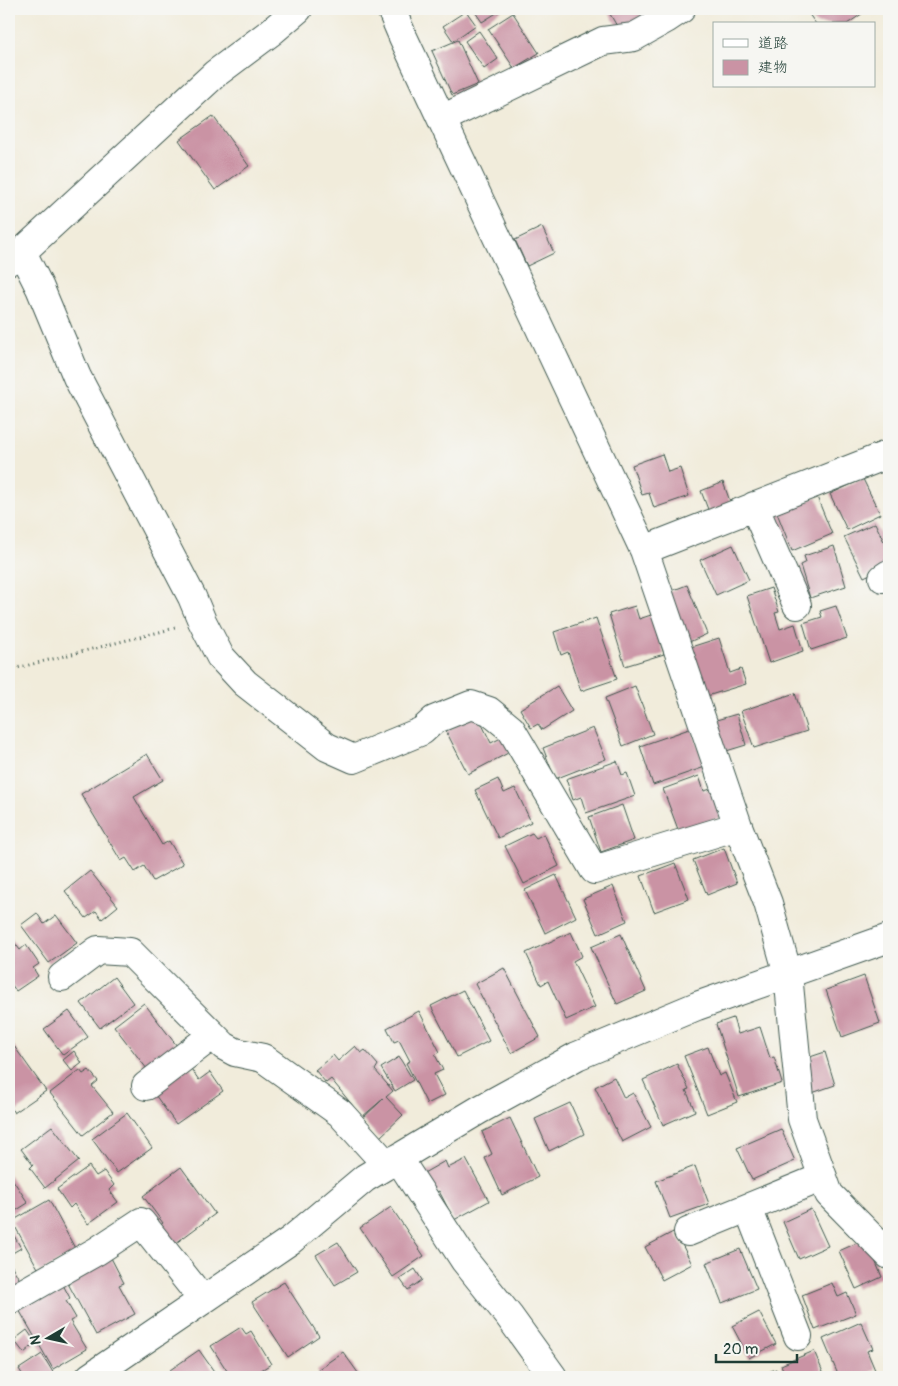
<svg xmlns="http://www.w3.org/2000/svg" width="898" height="1386" viewBox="0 0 898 1386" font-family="Pangolin,'Klee One',sans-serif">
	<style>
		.building { fill: #ca93a4 }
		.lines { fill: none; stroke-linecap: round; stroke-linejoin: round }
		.minor-casing { stroke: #3e574d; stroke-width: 30 }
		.path { stroke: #3e574d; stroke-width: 3; stroke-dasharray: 1 4; stroke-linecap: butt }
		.minor { stroke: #fff; stroke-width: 28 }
	</style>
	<rect width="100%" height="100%" fill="#f6f6f2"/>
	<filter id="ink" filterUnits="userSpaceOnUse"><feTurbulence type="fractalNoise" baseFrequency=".02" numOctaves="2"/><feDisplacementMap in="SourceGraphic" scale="10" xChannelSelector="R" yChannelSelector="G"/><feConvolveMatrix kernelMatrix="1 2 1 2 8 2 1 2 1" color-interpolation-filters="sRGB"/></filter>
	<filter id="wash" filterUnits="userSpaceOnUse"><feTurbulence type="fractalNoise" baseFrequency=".0096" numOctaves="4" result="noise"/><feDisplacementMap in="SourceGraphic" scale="20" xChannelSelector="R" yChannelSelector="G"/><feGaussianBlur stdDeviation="1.12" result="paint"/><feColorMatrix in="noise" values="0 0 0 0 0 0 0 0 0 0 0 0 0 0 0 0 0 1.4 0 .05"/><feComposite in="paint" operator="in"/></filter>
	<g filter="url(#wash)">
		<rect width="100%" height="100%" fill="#f1ecdb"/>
		<g id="blocks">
			<path class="building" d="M473,9H503L482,22Z
				M607,9H661L621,33Z
				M808,9H869L847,24H816L806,10Z
				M466,11L476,25L453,41L443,26Z
				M513,13L539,53L514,68L488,29Z
				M479,31L498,59L484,69L465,41Z
				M458,40L478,84L452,95L432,51Z
				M213,116L249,166L215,190L179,140Z
				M542,227L554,253L527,266L515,240Z
				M662,454L668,472L680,468L689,496L654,508L649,493L642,495L632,465Z
				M863,479L880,514L847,530L830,494Z
				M723,482L731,504L709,512L701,491Z
				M817,497L832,534L792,551L777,513Z
				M875,523L889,552V565L864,577L844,537Z
				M733,545L749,580L716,595L700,560Z
				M834,546L846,586L810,598L800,565L806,562L804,556Z
				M687,585L707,634L687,643L666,593Z
				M771,588L779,612L775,613L780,629L795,624L803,651L769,663L747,596Z
				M635,606L639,619L657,613L663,634L658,635L664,654L625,666L609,614Z
				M836,606L847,638L811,650L803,623L822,617L820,611Z
				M596,618L617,679L581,691L568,652L561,655L554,632Z
				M719,638L730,673L741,669L746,684L707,696L691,647Z
				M557,686L572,711L542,730L538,724L531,728L520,709Z
				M635,686L653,734L623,746L605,698Z
				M795,693L807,731L754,748L741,711Z
				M477,714L491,743L503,737L510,752L468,774L446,731Z
				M737,714L746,745L723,752L713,721Z
				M593,728L606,759L555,779L543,748Z
				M692,728L705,767L653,785L640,746Z
				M147,754L163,780L134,797L162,845L169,841L183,864L153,881L144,866L135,872L126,858L121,861L81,794Z
				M617,761L622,775L627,773L635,796L586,813L581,797L573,800L566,779Z
				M699,776L704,791L711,789L721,817L679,832L663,789Z
				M498,779L504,793L515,788L531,822L498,838L475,790Z
				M622,805L634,840L601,852L589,817Z
				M532,833L536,838L544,834L559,866L524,884L505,846Z
				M724,848L737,883L707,895L693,860Z
				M675,863L689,899L654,912L641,876Z
				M90,871L118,906L102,919L96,911L86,918L65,891Z
				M556,875L576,917L545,933L525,890Z
				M613,886L627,921L598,934L583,899Z
				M37,913L44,924L56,915L77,943L49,963L21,925Z
				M571,932L582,956L573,961L595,1007L566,1020L548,981L541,985L526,953Z
				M621,934L646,991L617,1004L591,947Z
				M11,938L20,950L26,945L39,964L33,968L38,976L16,991L9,981V940Z
				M504,968L540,1037L511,1053L475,984Z
				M864,976L880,1023L842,1037L826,990Z
				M114,977L133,1003L100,1028L81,1003Z
				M463,990L489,1041L457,1057L431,1006Z
				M144,1003L177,1046L147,1069L114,1026Z
				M69,1011L88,1037L63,1055L44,1029Z
				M419,1011L440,1052L435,1055L443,1070L434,1074L445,1095L427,1104L406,1063L410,1061L399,1040L394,1042L387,1028Z
				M733,1018L738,1034L760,1027L770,1058L774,1057L782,1083L739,1097L716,1024Z
				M9,1039L46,1091L14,1113L9,1105Z
				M355,1046L361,1053L365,1050L378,1065L375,1070L393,1091L386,1097L403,1115L379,1138L362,1119L383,1099L362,1117L331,1079L326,1083L315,1070L333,1055L338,1061Z
				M708,1047L719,1076L725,1073L737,1102L707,1114L684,1056Z
				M74,1051L82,1063L72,1071L63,1060Z
				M825,1052L835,1085L809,1094L807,1058Z
				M399,1057L413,1080L395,1091L381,1068Z
				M677,1064L689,1089L686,1090L695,1111L663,1125L643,1080Z
				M189,1066L199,1080L210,1072L223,1091L176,1124L153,1092Z
				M80,1070L83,1074L89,1070L98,1081L92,1086L113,1112L83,1135L50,1093Z
				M614,1077L624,1098L633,1093L651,1127L622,1142L595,1087Z
				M570,1103L584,1134L549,1151L535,1119Z
				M127,1113L152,1148L117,1173L92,1139Z
				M510,1118L538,1177L502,1195L485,1158L492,1154L482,1132Z
				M52,1126L79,1161L45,1188L30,1168L33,1165L21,1149Z
				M781,1129L795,1161L752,1180L737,1148Z
				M466,1159L489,1201L454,1220L439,1191L433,1194L422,1174L445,1161L448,1168Z
				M89,1166L96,1176L104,1171L114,1185L109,1190L118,1202L88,1224L74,1204L70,1208L57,1189Z
				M695,1166L709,1204L670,1218L656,1181Z
				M181,1167L215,1214L172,1246L158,1227L163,1223L143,1196Z
				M9,1174L28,1203L9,1215Z
				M49,1200L77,1252L40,1272L12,1221Z
				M391,1207L424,1256L393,1277L360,1228Z
				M811,1209L828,1246L799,1259L783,1222Z
				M9,1227L21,1248L9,1255Z
				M675,1231L692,1264L662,1280L645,1247Z
				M866,1239L882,1277L856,1289L839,1251Z
				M338,1242L357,1272L335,1285L316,1255Z
				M740,1249L757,1289L722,1303L706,1263Z
				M109,1254L124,1283L119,1285L135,1314L96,1335L65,1278Z
				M9,1261L22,1284L9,1292Z
				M415,1269L422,1280L408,1290L400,1279Z
				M284,1282L319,1336L288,1357L252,1302Z
				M62,1283L70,1298L66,1301L76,1318L70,1321L87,1349L53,1369L18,1308Z
				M832,1283L838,1297L847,1293L856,1314L815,1330L802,1295Z
				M759,1312L776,1344L749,1358L732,1326Z
				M861,1322L873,1349L867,1351L875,1370L870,1372L872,1377H839L823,1339Z
				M241,1327L246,1334L251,1331L271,1364L250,1377H231L211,1346Z
				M27,1330L36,1343L24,1353L14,1340Z
				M199,1350L218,1377H175L170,1370Z
				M814,1351L825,1377H786L781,1365Z
				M343,1352L361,1377H321L317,1370Z
				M42,1354L54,1374L48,1377H24L19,1369Z
				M776,1369L779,1377H756Z"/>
		</g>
	</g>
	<g filter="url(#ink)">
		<use href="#blocks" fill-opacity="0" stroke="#3e574d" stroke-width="1"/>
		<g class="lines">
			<g class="minor-casing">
				<path id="minor" d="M391,9L403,37L644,550L738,826L768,903L788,974L802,1119L829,1194L889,1255
					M442,119L603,41L634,37L666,19L681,9
					M22,252L40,288L77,377L192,597L202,621L220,656L245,683L327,747L354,759L422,731L434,720L471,705L489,711L511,729L594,870L738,826
					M9,261L22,252L215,74L271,32L298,9
					M754,506L797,605
					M644,550L889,454
					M883,578L889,574
					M62,977L98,950L130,952L224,1046L235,1052L263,1058L340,1113L387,1165
					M146,1086L213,1035
					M398,1158L465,1261L509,1316L553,1377
					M748,1208L798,1336
					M688,1232L823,1177
					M9,1301L97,1251L141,1222L203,1300
					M90,1377L291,1240L365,1178L479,1110L577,1056L697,1006L889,938"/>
			</g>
			<path class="path" d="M9,670L175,628"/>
			<use href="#minor" class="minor"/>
		</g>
	</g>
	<rect width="898" height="1386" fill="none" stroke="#f6f6f2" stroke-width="30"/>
	<rect x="713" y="22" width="162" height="65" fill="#f6f6f2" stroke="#a0aca6"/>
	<rect x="723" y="39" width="25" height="8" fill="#ffffff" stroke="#a0aca6"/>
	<text x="758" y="48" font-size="15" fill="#1f3d34">道路</text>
	<rect x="723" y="60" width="25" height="15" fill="#ca93a4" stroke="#a0aca6"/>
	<text x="758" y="72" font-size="15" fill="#1f3d34">建物</text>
	<g transform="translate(48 1338) rotate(261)" stroke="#f6f6f2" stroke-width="4" paint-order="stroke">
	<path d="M0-4L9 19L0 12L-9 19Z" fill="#1f3d34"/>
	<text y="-8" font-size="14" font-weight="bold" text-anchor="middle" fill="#1f3d34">N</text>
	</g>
	<path d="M716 1354v8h81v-8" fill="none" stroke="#1f3d34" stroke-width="2.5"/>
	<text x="723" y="1354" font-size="15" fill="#1f3d34" stroke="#f6f6f2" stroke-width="4" paint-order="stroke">20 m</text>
</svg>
